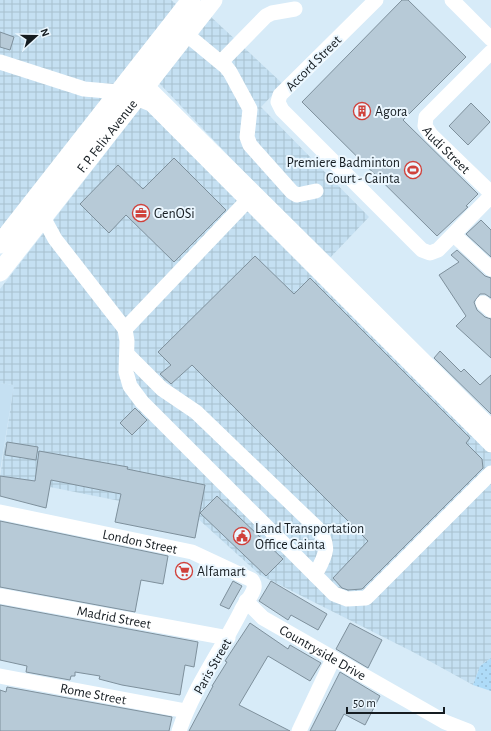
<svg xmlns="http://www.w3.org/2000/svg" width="491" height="731" viewBox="0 0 491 731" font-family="'Alegreya Sans',sans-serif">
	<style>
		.built { fill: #c5e0f2 }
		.industrial { fill: url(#industrial-grid) }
		.grass { fill: url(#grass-dots) }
		.building { fill: #b7cad7; stroke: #7e909c }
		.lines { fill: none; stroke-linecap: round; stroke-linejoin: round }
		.minor { stroke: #fff; stroke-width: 15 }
		.major { stroke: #fff; stroke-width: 19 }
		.labels { text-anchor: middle; stroke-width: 4; stroke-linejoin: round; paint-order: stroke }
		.street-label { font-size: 14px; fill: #151c21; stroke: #ebf7ff }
		.poi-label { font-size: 14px; fill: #151c21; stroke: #ebf7ff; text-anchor: start }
	</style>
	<defs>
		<pattern id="industrial-grid" width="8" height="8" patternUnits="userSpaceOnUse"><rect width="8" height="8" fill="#c5e0f2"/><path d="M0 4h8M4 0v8" fill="none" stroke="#a8c0cf"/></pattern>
		<pattern id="grass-dots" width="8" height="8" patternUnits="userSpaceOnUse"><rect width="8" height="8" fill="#aedbf8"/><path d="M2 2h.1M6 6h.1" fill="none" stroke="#95bbd4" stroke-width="1.8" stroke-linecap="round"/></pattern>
	</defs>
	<rect width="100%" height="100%" fill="#d7ebf8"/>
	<path class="built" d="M0,383L14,385L0,471Z"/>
	<path class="industrial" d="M0,0H171L176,4L0,232Z
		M210,16L283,84L261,107L369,217L328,260L159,83Z
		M153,92L491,435V658L480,666L473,685L413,652L260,575L195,516L0,477L14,385L0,383V289Z"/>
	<path class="grass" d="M491,658V691L473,685L480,666Z"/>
	<path class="building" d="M402,0H408L466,57L403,120L478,194L466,206L468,207L437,236L302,102Z
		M0,32L14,37L10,50L0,47Z
		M471,103L490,122L468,145L449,126Z
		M174,158L226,210L174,262L126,215L109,233L80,204L118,165L143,189Z
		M481,220L491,230V257L466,234Z
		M457,250L485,276L491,278V298L485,294H480L474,302L477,310L485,317L491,319V358L456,326L466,316L439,275L459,262L451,255Z
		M255,256L294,294L310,278L470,438L466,443L482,459L483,468L362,589L348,590L342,588L333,578L368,541L192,365L171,384L160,374L171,365L158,352Z
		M440,351L461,372L464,369L480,385L491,375V414L434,358Z
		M135,408L147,420L132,435L120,423Z
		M7,442L38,447L36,460L5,455Z
		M39,451L128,467L127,469L205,485L195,538L115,522L121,494L51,480L46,508L0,496V476L35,481Z
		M217,496L283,559L266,576L200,513Z
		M0,521L168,556L163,584L141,580L135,612L0,587Z
		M233,581L242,586L229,609L220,605Z
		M271,581L327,614L318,630L291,615L288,620L259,601Z
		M0,605L198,642L194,667L185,665L180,695L122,685L99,679L100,676L75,672V676H71L70,680L26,672L27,666L0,660Z
		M250,623L288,649L290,645L321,663L310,681L268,656L239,705L290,731H189L213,686H212L227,662L225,661Z
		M350,623L382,640L368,668L336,649Z
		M340,672L380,696L365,725L344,714L335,731H310Z
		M7,687L172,717L169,731H0V690L6,692Z"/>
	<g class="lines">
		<g class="minor">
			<path d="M376,0L280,95L278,102L282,110L422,250L430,253L438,250L491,196"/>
			<path d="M452,0L491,39"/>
			<path d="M186,34L226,67L230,72L250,109L247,137L250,145L292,192L297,195L316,191"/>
			<path id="s1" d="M491,52L426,117L425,126L431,135L491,193"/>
			<path d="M0,62L84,89L119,92L151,104L491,445"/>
			<path d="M221,62L266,16L272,13L295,9"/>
			<path d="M146,85L491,427"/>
			<path d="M36,211L43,217L55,239L125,329L127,341L126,372L130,386L142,402L334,594L347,599L366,598L491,473"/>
			<path d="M454,235L491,269"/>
			<path d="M483,303L491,310"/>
			<path d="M125,329L247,201"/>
			<path d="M127,354L162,389L196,412L317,528C332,547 325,556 315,575"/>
			<path id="s2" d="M0,512L192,552L252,580C253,582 255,584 254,588C253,595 244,604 241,611C221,651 193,689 179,731"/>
			<path id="s3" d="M0,596L228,638"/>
			<path id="s4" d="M246,601L263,618L445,722L468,731"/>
			<path id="s5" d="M0,676L186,711"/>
			<path d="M299,731L333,659"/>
		</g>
		<g class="major">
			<path d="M0,244L191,0"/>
			<path id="s6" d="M0,272L213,0"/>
		</g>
	</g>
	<defs>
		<g id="building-ring" transform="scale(0.9)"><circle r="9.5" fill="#ebf7ff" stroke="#d0413b" stroke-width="1.5"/><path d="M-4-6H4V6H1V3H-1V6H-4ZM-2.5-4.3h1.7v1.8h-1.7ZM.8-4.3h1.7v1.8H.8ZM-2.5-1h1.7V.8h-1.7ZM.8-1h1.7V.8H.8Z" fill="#d0413b"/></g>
		<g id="stadium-ring" transform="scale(0.9)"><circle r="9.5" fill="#ebf7ff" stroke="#d0413b" stroke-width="1.5"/><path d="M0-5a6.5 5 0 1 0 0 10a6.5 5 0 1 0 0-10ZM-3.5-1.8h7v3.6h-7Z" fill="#d0413b"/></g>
		<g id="office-ring" transform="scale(0.9)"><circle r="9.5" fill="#ebf7ff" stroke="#d0413b" stroke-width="1.5"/><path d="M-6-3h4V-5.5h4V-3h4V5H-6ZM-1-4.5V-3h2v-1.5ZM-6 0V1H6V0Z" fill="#d0413b"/></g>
		<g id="civic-ring" transform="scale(0.9)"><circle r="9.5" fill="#ebf7ff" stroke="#d0413b" stroke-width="1.5"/><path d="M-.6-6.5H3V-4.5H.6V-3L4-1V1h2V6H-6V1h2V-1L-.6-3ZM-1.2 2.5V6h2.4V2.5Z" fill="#d0413b"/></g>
		<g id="supermarket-ring" transform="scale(0.9)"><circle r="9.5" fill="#ebf7ff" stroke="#d0413b" stroke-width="1.5"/><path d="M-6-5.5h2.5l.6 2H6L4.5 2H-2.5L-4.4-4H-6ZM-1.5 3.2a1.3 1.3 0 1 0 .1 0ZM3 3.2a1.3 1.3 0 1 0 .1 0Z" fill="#d0413b"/></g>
	</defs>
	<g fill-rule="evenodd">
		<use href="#building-ring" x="362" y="111"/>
		<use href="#stadium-ring" x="413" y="170"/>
		<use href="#office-ring" x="141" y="213"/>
		<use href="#civic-ring" x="242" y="536"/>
		<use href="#supermarket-ring" x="184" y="571"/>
	</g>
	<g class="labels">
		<g class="street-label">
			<text transform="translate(313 63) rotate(-45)" y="5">Accord Street</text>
			<text dy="5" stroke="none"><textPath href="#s6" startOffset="173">F. P. Felix Avenue</textPath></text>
			<text dy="5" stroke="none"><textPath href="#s1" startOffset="133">Audi Street</textPath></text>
			<text dy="5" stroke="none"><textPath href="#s2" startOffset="143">London Street</textPath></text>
			<text dy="5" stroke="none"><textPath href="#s3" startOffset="116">Madrid Street</textPath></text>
			<text dy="5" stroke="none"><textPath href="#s4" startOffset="93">Countryside Drive</textPath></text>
			<text transform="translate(212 666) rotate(-60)" y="5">Paris Street</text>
			<text dy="5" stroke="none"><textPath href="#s5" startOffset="95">Rome Street</textPath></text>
		</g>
		<g class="poi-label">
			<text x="375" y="116">Agora</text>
			<text x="400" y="167" text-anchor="end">Premiere Badminton<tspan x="400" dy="16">Court - Cainta</tspan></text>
			<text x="154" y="218">GenOSi</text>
			<text x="255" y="533">Land Transportation<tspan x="255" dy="16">Office Cainta</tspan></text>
			<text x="197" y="576">Alfamart</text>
		</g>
	</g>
	<g transform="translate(36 36) rotate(69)" stroke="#ebf7ff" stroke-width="3" paint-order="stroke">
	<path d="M0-3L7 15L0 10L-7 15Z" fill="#151c21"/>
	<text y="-6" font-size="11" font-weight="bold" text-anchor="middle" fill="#151c21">N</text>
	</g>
	<path d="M347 707v6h97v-6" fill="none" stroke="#151c21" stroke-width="2"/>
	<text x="353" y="707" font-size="12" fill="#151c21" stroke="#ebf7ff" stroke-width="3" paint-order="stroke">50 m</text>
</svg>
